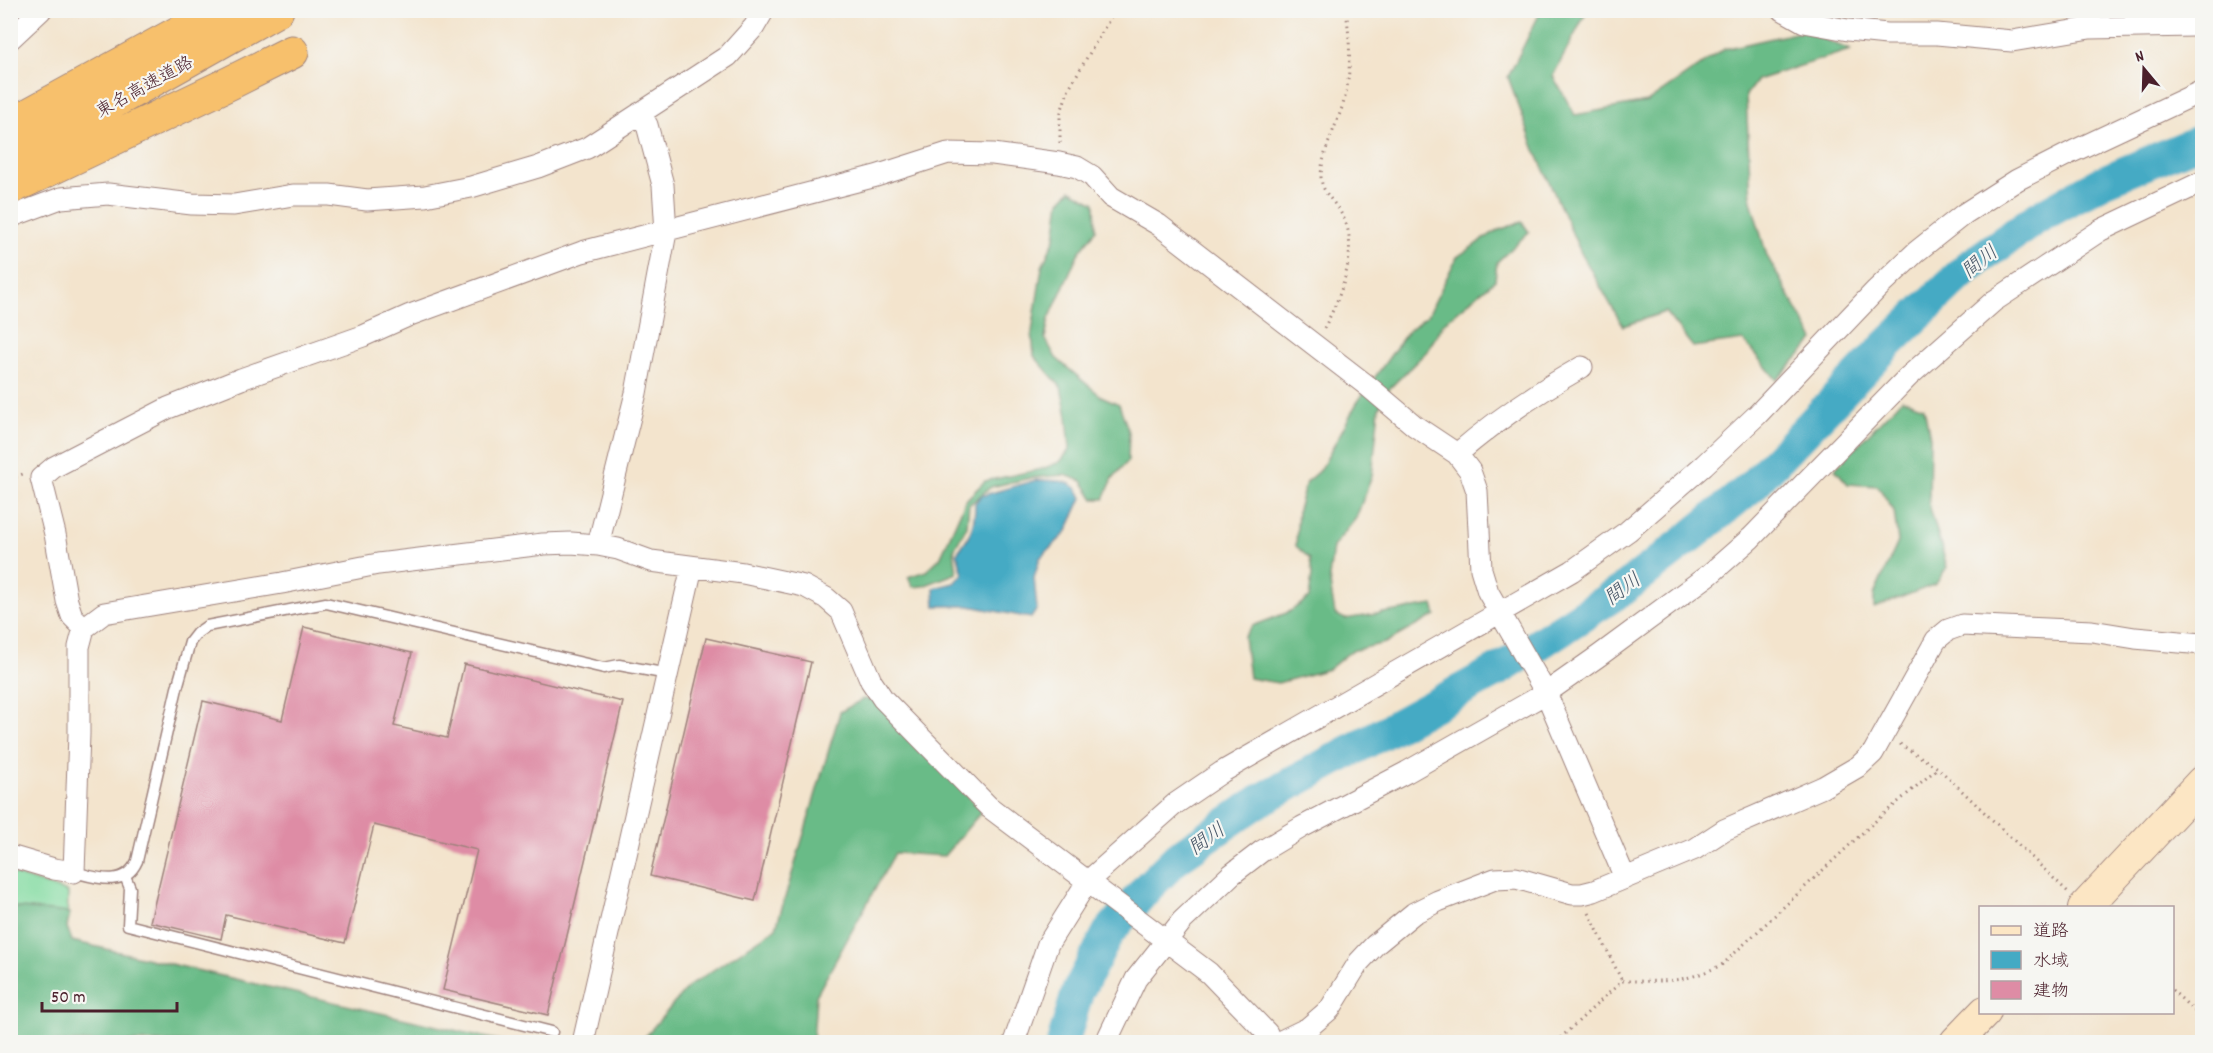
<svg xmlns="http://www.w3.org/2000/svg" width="2213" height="1053" viewBox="0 0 2213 1053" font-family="Dekko,'Klee One',sans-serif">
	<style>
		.green { fill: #82dba1; stroke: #667d66; stroke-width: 1.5 }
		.forest { fill: #69bb87; stroke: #5a6d59; stroke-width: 1.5 }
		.water { fill: #44aac4; stroke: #476478; stroke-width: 1.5 }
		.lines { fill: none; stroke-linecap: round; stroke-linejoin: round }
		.river { stroke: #44aac4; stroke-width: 33 }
		.building { fill: #de8ca5 }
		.lane-casing { stroke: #9e827c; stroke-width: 13 }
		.street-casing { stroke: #9e827c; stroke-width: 23 }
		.secondary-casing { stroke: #9e827c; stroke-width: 34 }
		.highway-casing { stroke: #9e827c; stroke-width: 35 }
		.path { stroke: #9e827c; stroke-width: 3; stroke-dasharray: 1.5 4.5; stroke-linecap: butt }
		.lane { stroke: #fff; stroke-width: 10 }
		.street { stroke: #fff; stroke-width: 21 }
		.secondary { stroke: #fce6c4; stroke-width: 32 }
		.highway { stroke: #f7c06c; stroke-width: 33 }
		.labels { text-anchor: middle; stroke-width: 4.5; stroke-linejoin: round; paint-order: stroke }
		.street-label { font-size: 18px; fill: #4a1f2b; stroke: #f6f6f2 }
		.water-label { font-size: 20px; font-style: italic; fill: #485768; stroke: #f6f6f2 }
	</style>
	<rect width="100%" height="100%" fill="#f6f6f2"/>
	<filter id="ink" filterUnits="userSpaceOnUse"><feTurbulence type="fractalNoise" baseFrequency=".0167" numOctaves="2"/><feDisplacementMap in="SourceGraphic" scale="12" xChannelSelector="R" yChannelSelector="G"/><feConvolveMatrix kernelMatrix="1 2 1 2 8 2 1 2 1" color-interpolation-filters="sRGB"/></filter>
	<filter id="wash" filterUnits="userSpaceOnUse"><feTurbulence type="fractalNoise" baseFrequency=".008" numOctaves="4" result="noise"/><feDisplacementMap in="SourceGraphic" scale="24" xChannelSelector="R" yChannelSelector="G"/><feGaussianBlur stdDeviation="1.35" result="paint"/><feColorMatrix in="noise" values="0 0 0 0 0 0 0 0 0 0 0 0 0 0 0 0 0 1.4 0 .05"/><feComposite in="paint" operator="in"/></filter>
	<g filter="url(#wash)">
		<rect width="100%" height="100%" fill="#f3e4cd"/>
		<path class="green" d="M10,873L68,892L67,927L11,930Z"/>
		<path class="forest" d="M1541,11H1587L1553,76L1575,115L1647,102L1724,49L1804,31L1850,50L1757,80L1746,95L1751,201L1767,256L1814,340L1777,380L1743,340L1693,347L1665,312L1623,326L1581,253L1535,150L1508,77Z
			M1071,190L1095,203L1096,230L1078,254L1049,319L1045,338L1056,358L1101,396L1119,404L1129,432L1128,461L1113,478L1104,499H1094L1082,481L1065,475L1030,478L991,487L969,505L967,526L954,550L957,573L923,586L913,587L908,577L926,571L940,558L966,500L985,481L1042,469L1060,462L1070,449L1067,416L1061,387L1034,356L1032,332L1042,267L1055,238L1060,201Z
			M1522,222L1529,232L1497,262L1495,280L1444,323L1427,351L1390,388L1379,408L1372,476L1356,518L1333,547L1329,577L1335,614L1345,619L1433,605L1436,615L1385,643L1351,651L1329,669L1278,683L1249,678L1244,637L1252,626L1289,612L1309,598L1312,575L1310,559L1296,546L1298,510L1306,482L1321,469L1358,401L1408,331L1428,315L1457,257L1496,231Z
			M1902,399L1924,407L1930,438L1929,504L1947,567L1936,584L1874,608V595L1898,542L1894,511L1878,486L1848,484L1835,469Z
			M863,699L880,701L982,811L944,856L895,853L816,996L813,1042H636L643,1039L689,986L776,928L840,712Z
			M11,907L70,913L67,927L72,941L505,1042H11Z"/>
		<path class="water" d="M1036,480C1055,481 1075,477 1082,498L1066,533L1040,558L1034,578L1037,609L1031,618L969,606H935L934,588L954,583L963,574L957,553C971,535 975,526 975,503L981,496Z"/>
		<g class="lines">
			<path class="river" d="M1063,1042L1078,991L1109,932L1148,887L1178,857L1259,801L1505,666L1622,590L1693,535L1751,487L1887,345L1968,267L2037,218L2102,182L2202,140"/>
		</g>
		<g id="blocks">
			<path class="building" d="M304,627L412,653L394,726L447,738L464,664L623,702L548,1015L443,990L477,850L374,825L345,943L226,915L221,939L150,922L203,701L282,720Z
				M706,638L811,662L755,901L650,876Z"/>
		</g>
	</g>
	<g filter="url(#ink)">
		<use href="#blocks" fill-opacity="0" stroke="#9e827c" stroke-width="1.5"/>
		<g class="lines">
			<g class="lane-casing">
				<path id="lane" d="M74,872C97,878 125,888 137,861L177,688L190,642L197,633L207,626L326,603L604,668L619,665L668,674
					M125,876L130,888L128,925L552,1032"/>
			</g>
			<g class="street-casing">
				<path id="street" d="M1783,10L1804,22L1848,30L1887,34H1937L2012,41L2090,28L2193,26L2200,21L2199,10
					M10,39L41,10
					M10,217L61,198L108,194L192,204L234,205L293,195H329L367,200L425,196L471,187L538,167L587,148L728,56L754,27L764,10
					M1457,454C1496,420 1538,392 1582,367
					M598,545L636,393L666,232L663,185L647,125L640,113
					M84,628L72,616L67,601L55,534L41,478L54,467L168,408L241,379L363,336L410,315L582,252L876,176L948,153L993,154L1059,163L1077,167L1092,176L1111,197L1159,225L1369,387L1415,426L1457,454L1470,471L1477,491L1481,569L1488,592L1546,693L1625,878
					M10,856L54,869L74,872L79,734V647L84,628L104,613L282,583L378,564L543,544L571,543L598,545L618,549L651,561L743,573L804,586L826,598L841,611L871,681L883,699L989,807L1209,973L1267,1033L1271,1042
					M584,1038L692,567
					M1014,1042L1048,944L1087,882L1175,804L1222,772L1572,571L1628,531L1704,465L1757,415L1876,290L1916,252L1964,214L2017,180L2074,151L2202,91
					M1106,1042L1136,979L1182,921L1232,874L1262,851L1302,827L1407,772L1546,693L1600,655L1710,574L1751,538L1908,377L1994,301L2101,230L2202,182
					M1279,1042L1308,1028L1330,1009L1359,962L1375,945L1414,913L1438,901L1495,879L1516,878L1572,894H1582L1594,891L1695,849L1724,830L1823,787L1859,766L1873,753L1936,640L1948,630L1962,625L2092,631L2135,638L2202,644"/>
			</g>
			<g class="secondary-casing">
				<path id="secondary" d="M2084,908L2202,782
					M1956,1042L1985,1012"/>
			</g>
			<g class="highway-casing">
				<path id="highway" d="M10,125L220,10
					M10,160L277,10
					M10,188L230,83L292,52"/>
			</g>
			<path class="path" d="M1060,143V115L1069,88L1115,10
				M1324,328C1340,299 1361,247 1342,215C1335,201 1321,193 1321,176C1322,151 1337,125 1344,101C1352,72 1350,40 1346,10
				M10,479L23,474
				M1900,744L1938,768L2068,892
				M1589,913L1622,981
				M2172,990L2202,1018
				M1556,1042L1622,981C1664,981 1684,984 1723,964L1872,824L1938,768"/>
			<use href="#lane" class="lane"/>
			<use href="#street" class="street"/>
			<use href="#secondary" class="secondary"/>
			<use href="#highway" class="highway"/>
		</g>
	</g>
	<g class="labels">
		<g class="street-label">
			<text transform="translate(144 86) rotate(-29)" y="6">東名高速道路</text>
		</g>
		<g class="water-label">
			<text transform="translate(1979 261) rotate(-39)" y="7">間川</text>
			<text transform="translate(1622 588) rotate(-36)" y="7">間川</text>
			<text transform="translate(1206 838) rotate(-35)" y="7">間川</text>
		</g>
	</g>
	<rect width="2213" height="1053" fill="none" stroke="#f6f6f2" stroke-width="36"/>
	<rect x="1979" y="906" width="195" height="108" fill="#f6f6f2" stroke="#b1a0a2" stroke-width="1.5"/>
	<rect x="1991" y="926" width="30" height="9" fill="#fce6c4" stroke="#b1a0a2" stroke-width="1.5"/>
	<text x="2033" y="936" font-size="18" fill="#4a1f2b">道路</text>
	<rect x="1991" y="951" width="30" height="18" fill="#44aac4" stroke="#b1a0a2" stroke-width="1.5"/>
	<text x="2033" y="966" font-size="18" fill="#4a1f2b">水域</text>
	<rect x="1991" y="981" width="30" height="18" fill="#de8ca5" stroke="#b1a0a2" stroke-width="1.5"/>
	<text x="2033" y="996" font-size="18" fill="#4a1f2b">建物</text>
	<g transform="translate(2144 69) rotate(341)" stroke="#f6f6f2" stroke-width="4.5" paint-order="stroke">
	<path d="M0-4.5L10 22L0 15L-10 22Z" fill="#4a1f2b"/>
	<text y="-9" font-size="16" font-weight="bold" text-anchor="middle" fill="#4a1f2b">N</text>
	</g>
	<path d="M42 1002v9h135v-9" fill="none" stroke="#4a1f2b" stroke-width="3"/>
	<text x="51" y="1002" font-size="18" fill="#4a1f2b" stroke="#f6f6f2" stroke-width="4.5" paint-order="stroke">50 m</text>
</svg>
